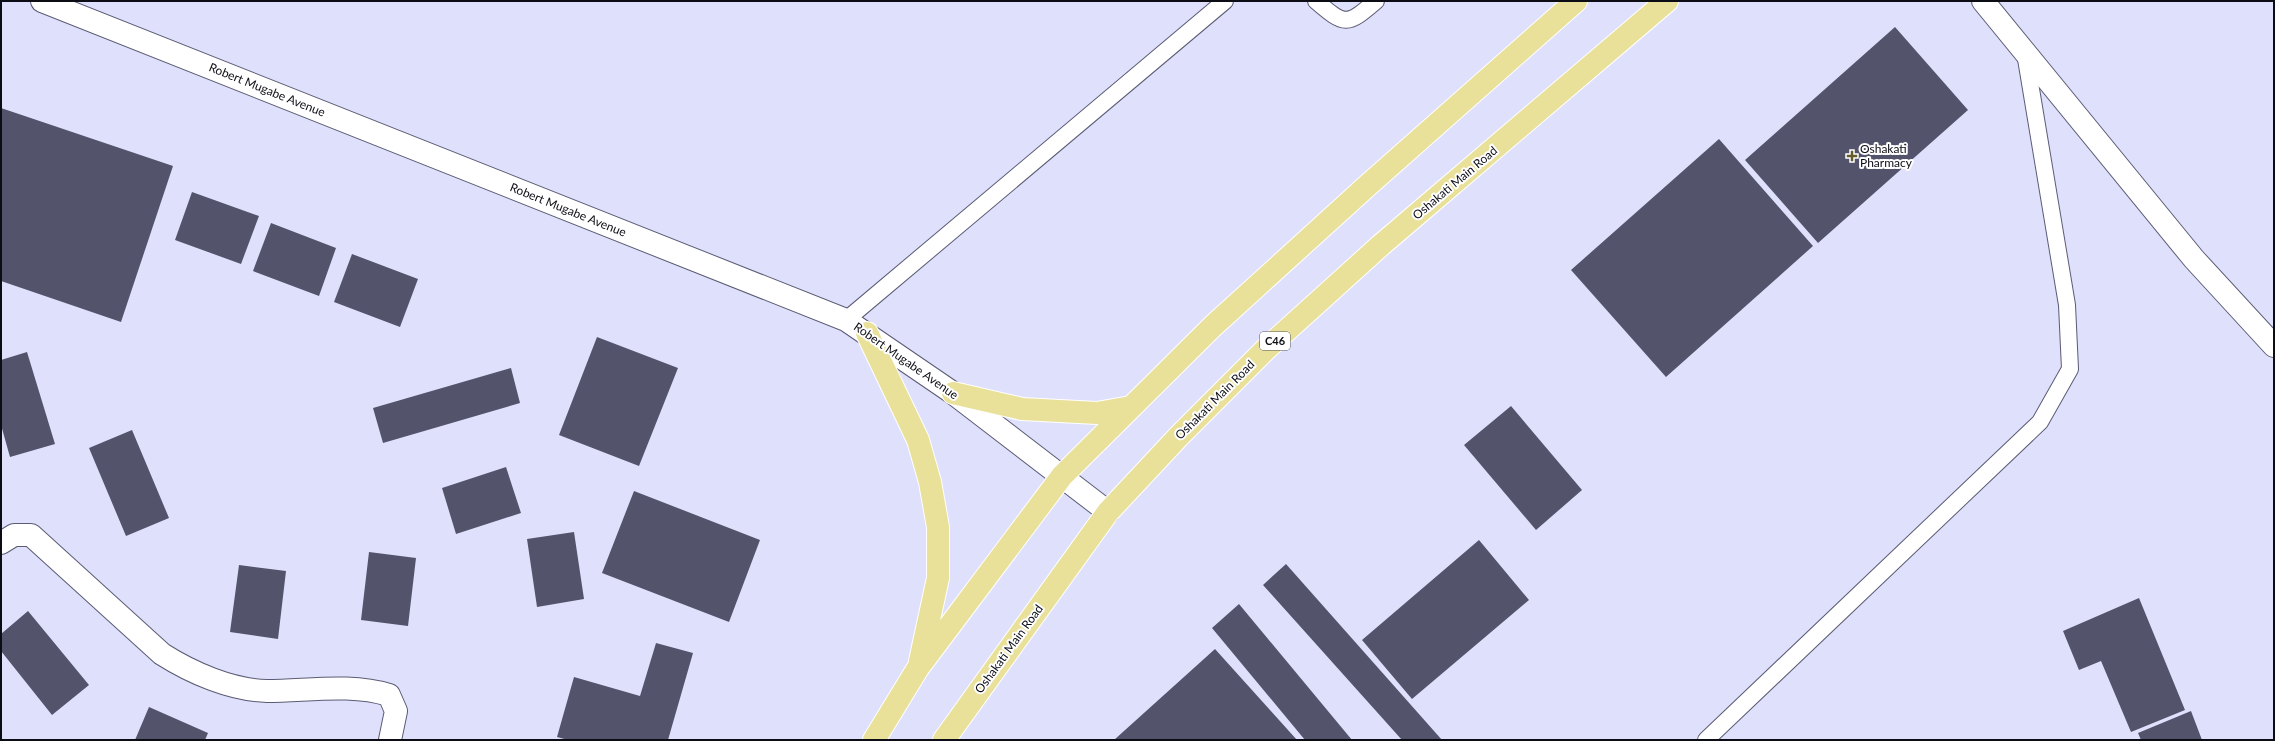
<svg xmlns="http://www.w3.org/2000/svg" width="2275" height="741" viewBox="0 0 2275 741" font-family="Lato,sans-serif">
	<style>
		.building { fill: #53546b }
		.lines { fill: none; stroke-linecap: round; stroke-linejoin: round }
		.service-casing { stroke: #5b5c74; stroke-width: 18 }
		.minor-casing { stroke: #5b5c74; stroke-width: 24 }
		.primary-casing { stroke: #fff; stroke-width: 24 }
		.service { stroke: #fff; stroke-width: 16 }
		.minor { stroke: #fff; stroke-width: 22 }
		.primary { stroke: #e9e09a; stroke-width: 22 }
		.poi-dot { fill: #645d29; stroke: #fff; stroke-width: 1.5 }
		.labels { text-anchor: middle; stroke-width: 4; stroke-linejoin: round; paint-order: stroke }
		.shield { fill: #fff; stroke: #55555b; stroke-width: 1 }
		.shield-label { font-size: 11px; font-weight: bold; fill: #0c0c15 }
		.street-label { font-size: 12px; fill: #0c0c15; stroke: #fff }
		.poi-label { font-size: 12px; fill: #0c0c15; stroke: #fff; text-anchor: start }
	</style>
	<rect width="100%" height="100%" fill="#dfe0fc"/>
	<path class="building" d="M1895,27L1968,110L1818,243L1745,160Z
		M1,108L173,166L121,322L1,281Z
		M1719,139L1813,246L1666,377L1571,270Z
		M192,192L259,216L241,264L175,240Z
		M271,223L336,248L319,296L253,271Z
		M352,254L418,279L400,327L334,302Z
		M597,337L678,368L639,466L559,435Z
		M27,352L55,444L10,457L1,425V360Z
		M511,368L520,403L383,443L373,408Z
		M1511,406L1582,490L1536,530L1464,445Z
		M132,430L169,518L126,536L89,448Z
		M506,467L521,513L456,534L442,488Z
		M634,491L760,540L729,622L602,573Z
		M574,532L584,599L537,607L527,539Z
		M1479,540L1529,600L1412,699L1362,640Z
		M369,552L416,558L408,626L361,620Z
		M1286,564L1442,740H1402L1263,585Z
		M239,565L286,571L278,639L230,632Z
		M2139,598L2185,710L2131,732L2101,661L2079,670L2063,631Z
		M1239,604L1352,740H1305L1212,628Z
		M28,611L89,685L52,715L1,651V634Z
		M656,643L693,653L668,740H568L557,737L574,677L640,696Z
		M1215,649L1297,740H1114Z
		M149,707L208,733L205,740H135Z
		M2191,711L2202,740H2141L2138,733Z"/>
	<g class="lines">
		<g class="service-casing">
			<path id="service" d="M1316,1C1345,26 1347,26 1376,1
				M846,320L1225,1
				M1706,740L2040,422L2070,369L2067,305L2025,53"/>
		</g>
		<g class="minor-casing">
			<path id="minor" d="M42,1L846,320L953,393L1108,512
				M1983,1L2194,259L2274,346
				M1,543L14,535H31L162,654C192,673 231,690 267,691C307,691 351,683 389,695L396,711L390,740"/>
		</g>
		<g class="primary-casing">
			<path id="primary" d="M867,333L918,440L930,482L938,527V578L920,661
				M953,393L1022,409L1097,413L1131,407
				M874,740L918,668L1062,476L1213,326L1367,186L1576,1
				M944,740L1108,512L1179,436L1266,349L1381,245L1667,1"/>
		</g>
		<use href="#service" class="service"/>
		<use href="#minor" class="minor"/>
		<use href="#primary" class="primary"/>
	</g>
	<path class="poi-dot" d="M1850 150h4v4h4v4h-4v4h-4v-4h-4v-4h4z"/>
	<g class="labels">
		<rect class="shield" x="1260" y="332" width="30" height="18" rx="3"/>
		<g class="shield-label">
			<text x="1275" y="345">C46</text>
		</g>
		<g class="street-label">
			<text transform="translate(267 90) rotate(22)" y="4">Robert Mugabe Avenue</text>
			<text transform="translate(1455 183) rotate(-40)" y="4">Oshakati Main Road</text>
			<text transform="translate(568 210) rotate(22)" y="4">Robert Mugabe Avenue</text>
			<text transform="translate(906 361) rotate(35)" y="4">Robert Mugabe Avenue</text>
			<text transform="translate(1215 400) rotate(-45)" y="4">Oshakati Main Road</text>
			<text transform="translate(1009 649) rotate(-54)" y="4">Oshakati Main Road</text>
		</g>
		<g class="poi-label">
			<text x="1860" y="153">Oshakati<tspan x="1860" dy="14">Pharmacy</tspan></text>
		</g>
	</g>
	<rect width="2275" height="741" fill="none" stroke="#0c0c15" stroke-width="4"/>
</svg>
